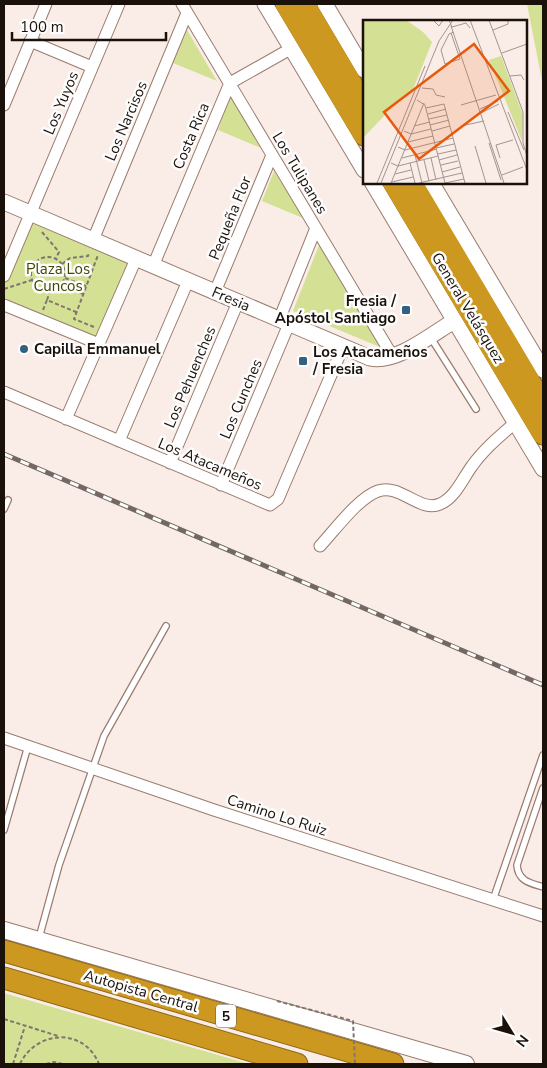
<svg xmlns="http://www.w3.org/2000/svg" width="547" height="1068" viewBox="0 0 547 1068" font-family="'Nunito Sans',sans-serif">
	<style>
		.green { fill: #d4e094 }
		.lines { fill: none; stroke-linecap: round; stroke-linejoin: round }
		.service-casing { stroke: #997c6e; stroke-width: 8 }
		.minor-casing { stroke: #997c6e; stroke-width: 13 }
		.tertiary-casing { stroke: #997c6e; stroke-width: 17 }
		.secondary-casing { stroke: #997c6e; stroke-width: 18 }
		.motorway-casing { stroke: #8f6919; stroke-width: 23 }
		.path { stroke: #80756f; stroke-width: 2; stroke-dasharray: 4 2.5; stroke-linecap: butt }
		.service { stroke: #fff; stroke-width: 5.5 }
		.minor { stroke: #fff; stroke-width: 11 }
		.tertiary { stroke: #fff; stroke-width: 15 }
		.secondary { stroke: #fff; stroke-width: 16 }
		.motorway { stroke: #cd9820; stroke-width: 21 }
		.rail-casing { stroke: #736862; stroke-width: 5 }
		.rail { stroke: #fdfdfd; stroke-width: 3; stroke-dasharray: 9; stroke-linecap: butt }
		.path-bridge { stroke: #80756f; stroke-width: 2; stroke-dasharray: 4 2.5; stroke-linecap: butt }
		.poi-dot { fill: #30617f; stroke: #fdfdfd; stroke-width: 2 }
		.labels { text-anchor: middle; stroke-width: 5; stroke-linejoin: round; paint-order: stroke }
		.shield { fill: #fdfdfd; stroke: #5f5854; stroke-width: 1 }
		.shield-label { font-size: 14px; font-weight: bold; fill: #1b110b }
		.street-label { font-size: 15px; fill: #1b110b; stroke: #fdfdfd }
		.park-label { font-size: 15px; fill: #414702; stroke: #fdfdfd }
		.poi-label { font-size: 15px; font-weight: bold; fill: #1b110b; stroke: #fdfdfd; text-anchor: start }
		.inset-road { fill: none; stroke: #a1958f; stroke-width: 1 }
		.view { fill: #e8590c; fill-opacity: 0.15; stroke: #e8590c; stroke-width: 2.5 }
		.inset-edge { fill: none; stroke: #1b110b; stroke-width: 2.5 }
	</style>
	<rect width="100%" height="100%" fill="#faede7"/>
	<path class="green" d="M527,4H543V86Z
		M187,30L217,81L173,63Z
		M230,96L261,148L218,130Z
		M274,171L305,219L262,201Z
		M32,218L132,261L97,340L4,303V283Z
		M319,245L380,347L293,311Z
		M4,993L249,1064H4Z"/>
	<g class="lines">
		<g class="service-casing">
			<path id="service" d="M431,338L476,409
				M4,509L8,500
				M543,788L517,865C518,881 530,883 543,887
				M4,830L28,746
				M493,900L543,755
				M39,938L59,865L104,736L166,626"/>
		</g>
		<g class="minor-casing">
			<path id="minor" d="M182,4L393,357
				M30,41L92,67
				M4,105L46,4
				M93,240L187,13
				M153,266L230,83L292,48
				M4,276L119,4
				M215,292L272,155
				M4,305L99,344
				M279,320L316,228
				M4,392L270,505L278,499L343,347
				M66,419L136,259
				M119,441L188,281
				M170,463L238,302
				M221,485L289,324
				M320,546C335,530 358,498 378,491C400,483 420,513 440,504C455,498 463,478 472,466C484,449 500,436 516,422
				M4,738L214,810L543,916"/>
		</g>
		<g class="tertiary-casing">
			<path id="tertiary" d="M265,4L364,170
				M325,4L364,70
				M372,182L543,469
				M431,182L543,370
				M4,202L370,358C396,364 432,334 454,321"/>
		</g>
		<g class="secondary-casing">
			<path id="secondary" d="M4,930L466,1064"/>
		</g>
		<g class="motorway-casing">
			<path id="motorway" d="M286,4L364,135
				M304,4L364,105
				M393,182L543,434
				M411,182L543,404
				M4,951L393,1064
				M4,978L297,1064"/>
		</g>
		<path class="path" d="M42,232L59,252L56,258
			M31 274a17 17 0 1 1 34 0a17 17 0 1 1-34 0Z
			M62,264L70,258L88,256L89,252
			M65,278L86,286
			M61,285L83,294
			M4,289L32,280
			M47,300L50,291
			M43,310L47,300L76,312
			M94,327L74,319L98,255
			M4,1019L58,1036
			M13,1064L25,1026
			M20,1064C36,1030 84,1027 99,1064
			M46,1064L54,1062L63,1064"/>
		<use href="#service" class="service"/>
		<use href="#minor" class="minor"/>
		<use href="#tertiary" class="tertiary"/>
		<use href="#secondary" class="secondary"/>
		<use href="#motorway" class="motorway"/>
		<g class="rail-casing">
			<path id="rail" d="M4,454L543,685"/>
		</g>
		<use href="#rail" class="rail"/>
		<path class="path-bridge" d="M277,1001L353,1021L355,1064"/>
	</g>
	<g class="poi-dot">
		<rect x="401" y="305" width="10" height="10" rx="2.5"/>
		<circle cx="24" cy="349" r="5"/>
		<rect x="298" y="356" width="10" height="10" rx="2.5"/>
	</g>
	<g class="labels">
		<rect class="shield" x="216" y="1004.5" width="20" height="23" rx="4"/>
		<g class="shield-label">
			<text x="226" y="1021">5</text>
		</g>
		<g class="street-label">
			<text transform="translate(61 103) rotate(-67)" y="5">Los Yuyos</text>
			<text transform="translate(126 121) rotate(-67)" y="5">Los Narcisos</text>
			<text transform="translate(191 136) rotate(-67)" y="5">Costa Rica</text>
			<text transform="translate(300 173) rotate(59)" y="5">Los Tulipanes</text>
			<text transform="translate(230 218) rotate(-68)" y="5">Pequeña Flor</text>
			<text transform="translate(231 299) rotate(23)" y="5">Fresia</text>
			<text transform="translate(468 308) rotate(59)" y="5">General Velásquez</text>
			<text transform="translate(190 377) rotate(-67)" y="5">Los Pehuenches</text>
			<text transform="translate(241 399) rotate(-67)" y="5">Los Cunches</text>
			<text transform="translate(210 464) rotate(23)" y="5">Los Atacameños</text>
			<text transform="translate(277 815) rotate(18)" y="5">Camino Lo Ruiz</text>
			<text transform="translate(141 991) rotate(16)" y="5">Autopista Central</text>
		</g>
		<g class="park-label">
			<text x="58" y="274">Plaza Los<tspan x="58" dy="17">Cuncos</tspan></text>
		</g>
		<g class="poi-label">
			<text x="396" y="306" text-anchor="end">Fresia /<tspan x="396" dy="17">Apóstol Santiago</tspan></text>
			<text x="34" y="354">Capilla Emmanuel</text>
			<text x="313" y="357">Los Atacameños<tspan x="313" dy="17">/ Fresia</tspan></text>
		</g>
	</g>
	<g transform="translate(363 20)">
		<rect width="164" height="164" fill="#faede7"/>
		<path d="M0,0H43L60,12L69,22L49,72L37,79L1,117ZM138,36L160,95L159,121L126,40Z" fill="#d4e094"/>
		<path class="inset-road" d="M70,0L76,6L80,0M86,0L89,7L103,3L107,8M107,0L164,150M126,0L160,92V123L164,136M88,6L141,163M130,10L145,4V0M88,13L97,39L82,44L78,30L86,14L91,12M139,33L164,24M147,56L158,55L161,60M59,68L70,69L73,75L82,77M54,80L62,85L82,163M98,85L133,75M63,88L81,84L102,163M117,89L135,81M145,92L161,130M118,93L136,84M65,94L83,89M66,99L84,95M67,105L86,100M51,106L67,102M98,106L121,101M41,111L48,114L68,109M69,111L87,106M45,122L70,116M126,123L138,160M112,126L123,163M35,127L42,130L90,118M73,128L91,124M75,134L93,130M52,135L59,163M39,138L74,129M68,138L73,160M137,138L133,125L150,120M61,140L66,161M76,140L94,135M28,143L35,146L75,136M47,143L52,163M78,145L95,141M79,152L97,147M32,154L48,150M139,155L160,147M29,162L50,157M14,163L62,46M18,163L76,21L90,0M28,163L61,83M56,163L99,153M82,163L101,159"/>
		<path class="view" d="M111,24L146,71L56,139L21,92Z"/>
		<rect width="164" height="164" class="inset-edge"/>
	</g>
	<rect width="547" height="1068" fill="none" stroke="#1b110b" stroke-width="10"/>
	<g transform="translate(512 1033) rotate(127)" stroke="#fdfdfd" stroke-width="4" paint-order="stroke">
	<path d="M0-4L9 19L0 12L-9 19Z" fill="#1b110b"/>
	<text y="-8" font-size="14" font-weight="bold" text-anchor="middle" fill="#1b110b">N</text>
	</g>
	<path d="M12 32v8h154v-8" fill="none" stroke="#1b110b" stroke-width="2.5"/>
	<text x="20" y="32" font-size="15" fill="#1b110b" stroke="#fdfdfd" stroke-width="4" paint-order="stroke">100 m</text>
</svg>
